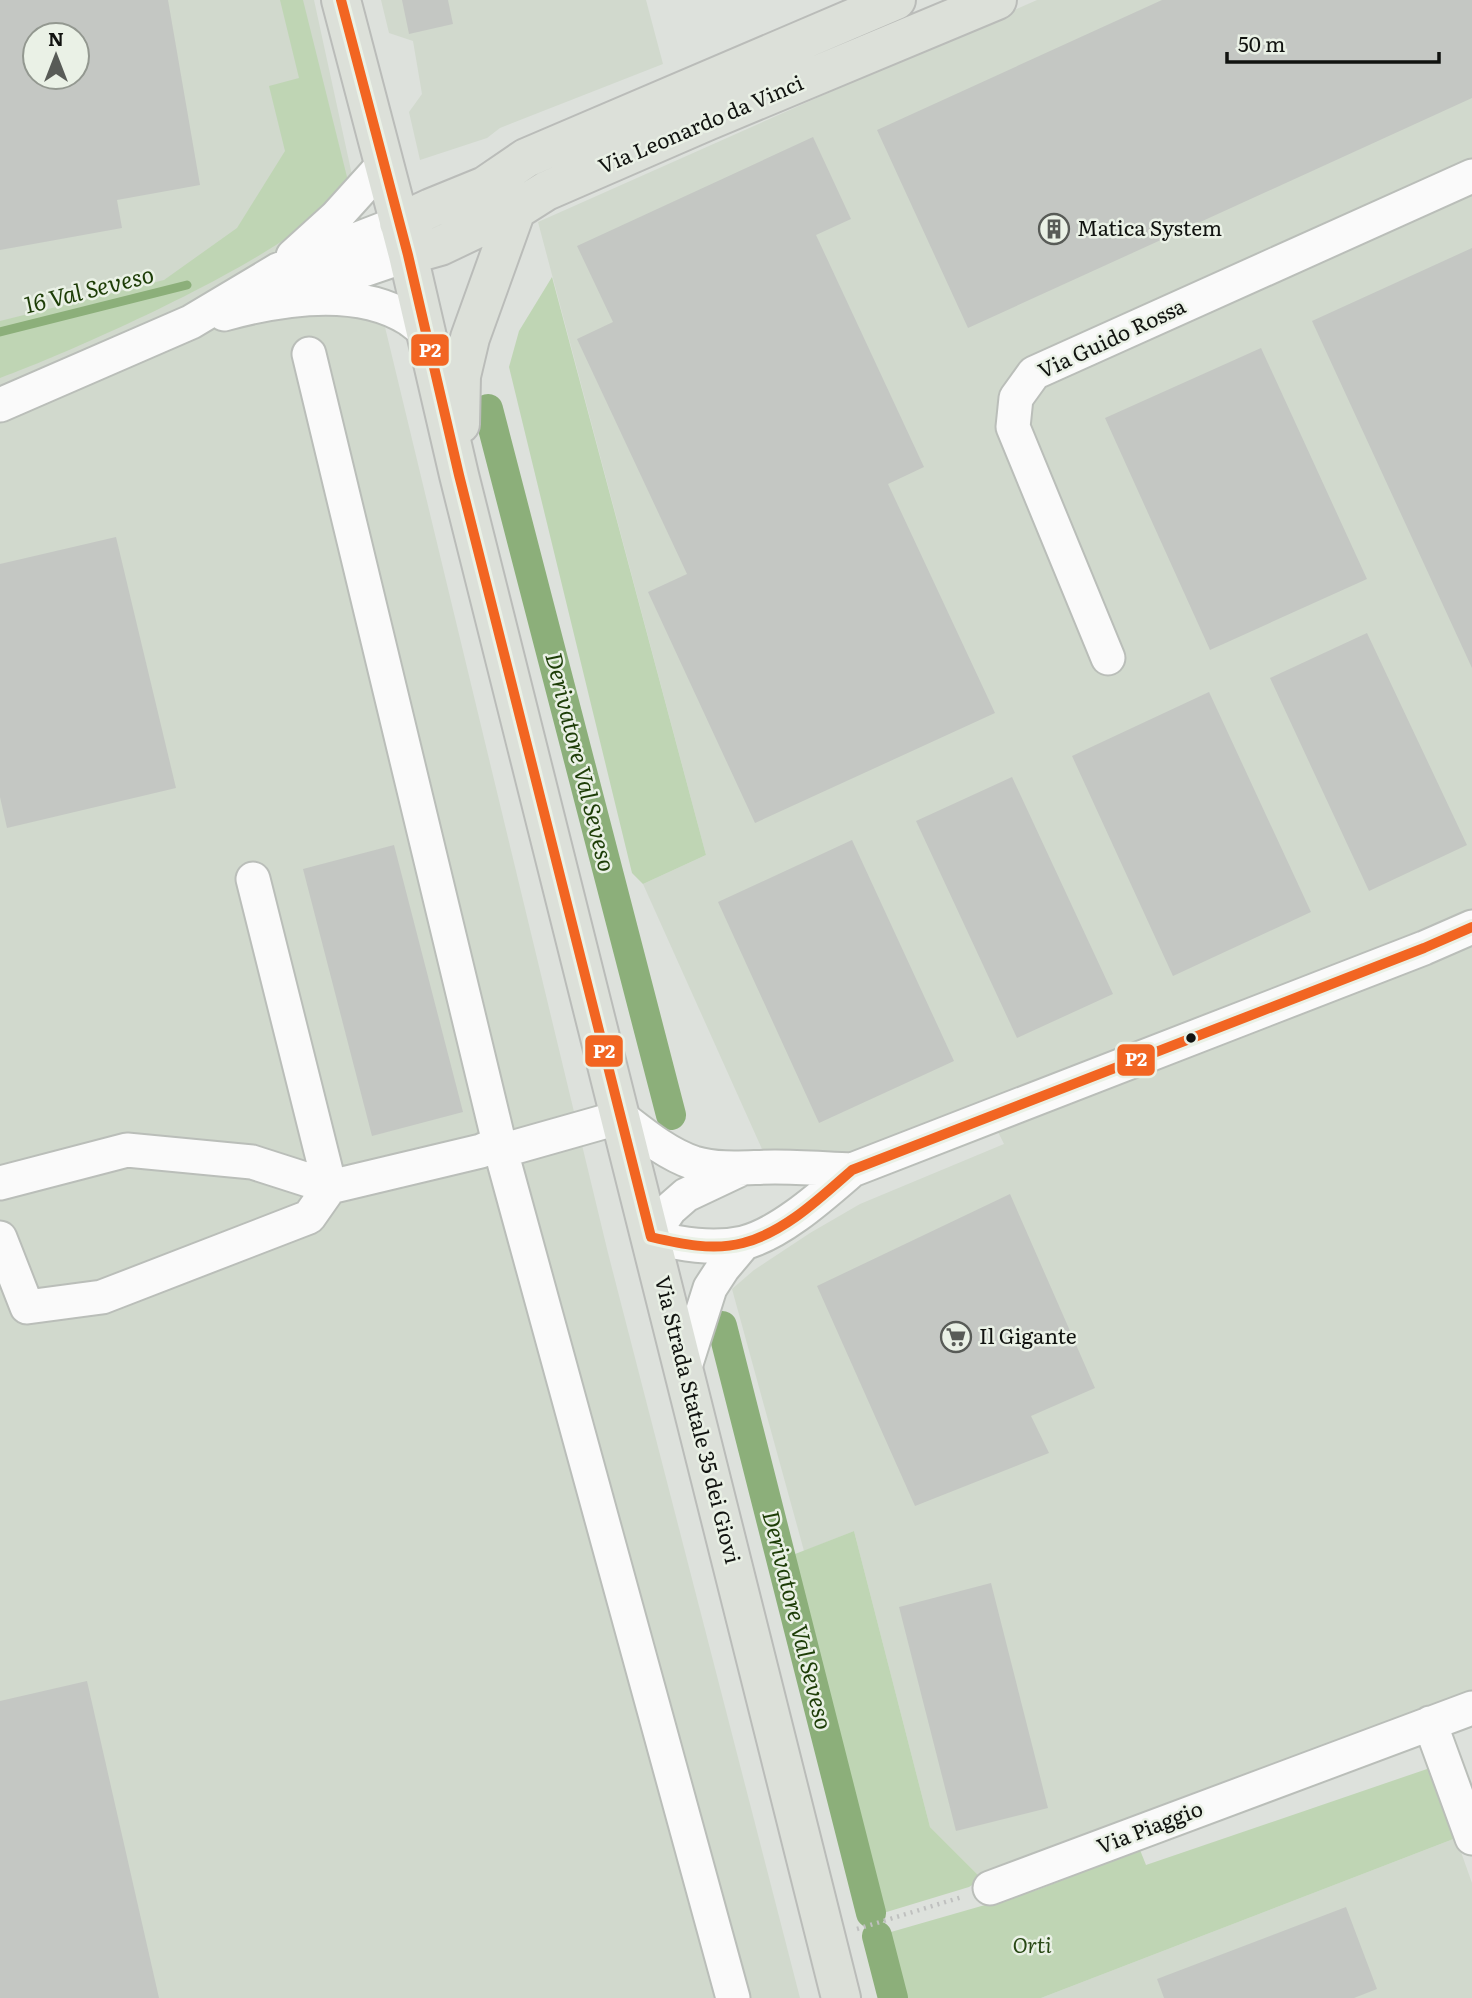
<svg xmlns="http://www.w3.org/2000/svg" width="1472" height="1998" viewBox="0 0 1472 1998" font-family="Literata,serif">
	<style>
		.built { fill: #d1d9cd; fill-rule: evenodd }
		.green { fill: #bfd5b4 }
		.lines { fill: none; stroke-linecap: round; stroke-linejoin: round }
		.stream { stroke: #8caf7a; stroke-width: 9 }
		.canal { stroke: #8caf7a; stroke-width: 30 }
		.building { fill: #c4c7c3; fill-rule: evenodd }
		.minor-casing { stroke: #babeb9; stroke-width: 37 }
		.major-casing { stroke: #babcb9; stroke-width: 42 }
		.path { stroke: #bfc0bf; stroke-width: 4.5; stroke-dasharray: 2 5; stroke-linecap: butt }
		.minor { stroke: #fafafa; stroke-width: 33 }
		.major { stroke: #dce0d9; stroke-width: 38 }
		.bus-1-casing { stroke: #eaf1e6; stroke-width: 16 }
		.bus-1 { stroke: #f26522; stroke-width: 10 }
		.bus-dot { fill: #111310; stroke: #eaf1e6; stroke-width: 2.5 }
		.labels { text-anchor: middle; stroke-width: 5; stroke-linejoin: round; paint-order: stroke }
		.street-label { font-size: 21px; fill: #111310; stroke: #eaf1e6 }
		.poi-label { font-size: 21px; fill: #111310; stroke: #eaf1e6; text-anchor: start }
		.park-label { font-size: 21px; font-style: italic; fill: #284814; stroke: #eaf1e6 }
		.water-label { font-size: 23px; font-style: italic; fill: #1d3d07; stroke: #eaf1e6 }
		.line-badge { stroke: #eaf1e6; stroke-width: 2.5 }
		.badge-label { font-size: 19px; text-anchor: middle; font-weight: bold; fill: #fff }
	</style>
	<rect width="100%" height="100%" fill="#dde1dc"/>
	<path class="built" d="M0,0H314L385,327L608,1253L800,1998H0ZM35,35H77V77H35Z
		M381,0H646L663,64L500,128L487,138L420,160L409,112L422,94L413,41L389,33Z
		M1037,0H1472V909L854,1159L766,1158L643,884L706,855L538,222Z
		M1472,944V1702L982,1879L930,1827L854,1531L804,1551L732,1289L754,1270L810,1233L860,1204L1004,1144L998,1132Z
		M1456,1838L1472,1883V1998H1041Z"/>
	<path class="green" d="M280,0H303L347,177C336,238 62,356 0,378V321L164,280L237,228L285,151L269,86L299,78Z
		M552,277L706,855L643,884L632,873L509,367L519,331Z
		M854,1531L930,1827L982,1879L969,1887L880,1914L790,1556Z
		M1430,1768L1456,1838L1041,1998H900L884,1934L1037,1890L1140,1850L1146,1865Z"/>
	<g class="lines">
		<path class="stream" d="M0,332L187,285"/>
		<path class="canal" d="M488,409L671,1115
			M722,1326L871,1913
			M877,1936L893,1998"/>
	</g>
	<path class="building" d="M0,0H168L200,185L117,200L122,228L0,250ZM35,35H77V77H35Z
		M402,0H448L453,24L409,34Z
		M1162,0H1472V98L968,328L877,130Z
		M813,137L851,219L816,235L924,467L888,484L995,713L755,823L648,592L687,574L577,339L613,322L577,246Z
		M1472,248V668L1312,321Z
		M1261,348L1367,579L1210,650L1105,418Z
		M116,537L176,788L7,828L0,797V564Z
		M1367,633L1467,845L1369,891L1270,678Z
		M1209,692L1311,912L1173,976L1072,756Z
		M1012,777L1113,994L1017,1038L916,821Z
		M852,840L954,1061L819,1123L718,902Z
		M394,845L463,1112L372,1136L303,869Z
		M1010,1194L1095,1388L1031,1416L1049,1453L915,1506L817,1286Z
		M991,1583L1048,1808L956,1831L899,1607Z
		M87,1681L159,1998H0V1701Z
		M1346,1907L1377,1989L1354,1998H1164L1157,1979Z"/>
	<g class="lines">
		<g class="minor-casing">
			<path id="minor" d="M293,256L336,217L383,165
				M302,291L408,255
				M224,314C279,299 357,286 409,319C415,323 420,328 426,332
				M309,354L501,1151L733,1998
				M0,405L191,322L278,270L399,223
				M1108,658L1013,427L1016,398L1034,373L1472,176
				M501,1151L621,1117C643,1134 667,1154 694,1163C722,1171 748,1167 775,1167C801,1167 826,1169 852,1170
				M741,1169L686,1195L670,1209L651,1237C681,1244 712,1250 743,1243C780,1234 823,1195 852,1170L1424,948L1472,927
				M0,1183L127,1150L252,1162L330,1187L481,1151L499,1143
				M0,1238L27,1307L102,1297L309,1217L330,1187L253,879
				M684,1370L710,1288L723,1268L744,1243
				M1430,1723L1472,1838
				M990,1888L1472,1708"/>
		</g>
		<g class="major-casing">
			<path id="major" d="M341,0L408,255L459,475L841,1998
				M399,223L431,208L485,186L526,158L896,0
				M408,255L440,246L516,210L546,191L707,121L997,0
				M460,424L461,376L470,338L516,210"/>
		</g>
		<path class="path" d="M857,1929L962,1897"/>
		<use href="#minor" class="minor"/>
		<use href="#major" class="major"/>
		<g class="bus-1-casing">
			<path id="bus-1" d="M341,0L408,255L459,475L651,1237C681,1244 713,1251 743,1243C785,1232 820,1198 852,1170L1424,948L1472,927"/>
		</g>
		<use href="#bus-1" class="bus-1"/>
	</g>
	<defs>
		<g id="building-ring" transform="scale(1.575)"><circle r="9.5" fill="#eaf1e6" stroke="#585b57" stroke-width="1.5"/><path d="M-4-6H4V6H1V3H-1V6H-4ZM-2.5-4.3h1.7v1.8h-1.7ZM.8-4.3h1.7v1.8H.8ZM-2.5-1h1.7V.8h-1.7ZM.8-1h1.7V.8H.8Z" fill="#585b57"/></g>
		<g id="supermarket-ring" transform="scale(1.575)"><circle r="9.5" fill="#eaf1e6" stroke="#585b57" stroke-width="1.5"/><path d="M-6-5.5h2.5l.6 2H6L4.5 2H-2.5L-4.4-4H-6ZM-1.5 3.2a1.3 1.3 0 1 0 .1 0ZM3 3.2a1.3 1.3 0 1 0 .1 0Z" fill="#585b57"/></g>
	</defs>
	<g fill-rule="evenodd">
		<use href="#building-ring" x="1054" y="229"/>
		<use href="#supermarket-ring" x="956" y="1337"/>
	</g>
	<circle class="bus-dot" cx="1191" cy="1038" r="6"/>
	<g class="labels">
		<g class="street-label">
			<text transform="translate(701 125) rotate(-23)" y="7">Via Leonardo da Vinci</text>
			<text transform="translate(1112 339) rotate(-25)" y="7">Via Guido Rossa</text>
			<text transform="translate(697 1420) rotate(76)" y="7">Via Strada Statale 35 dei Giovi</text>
			<text transform="translate(1150 1828) rotate(-21)" y="7">Via Piaggio</text>
		</g>
		<g class="poi-label">
			<text x="1077" y="236">Matica System</text>
			<text x="979" y="1344">Il Gigante</text>
		</g>
		<g class="park-label">
			<text x="1032" y="1953">Orti</text>
		</g>
		<g class="water-label">
			<text transform="translate(89 290) rotate(-14)" y="8">16 Val Seveso</text>
			<text transform="translate(580 762) rotate(76)" y="8">Derivatore Val Seveso</text>
			<text transform="translate(797 1620) rotate(76)" y="8">Derivatore Val Seveso</text>
		</g>
	</g>
	<g class="line-badge">
		<rect x="410" y="333" width="40" height="34" rx="7" fill="#f26522"/>
		<rect x="584" y="1034" width="40" height="34" rx="7" fill="#f26522"/>
		<rect x="1116" y="1043" width="40" height="34" rx="7" fill="#f26522"/>
	</g>
	<g class="badge-label">
		<text x="430" y="357">P2</text>
		<text x="604" y="1058">P2</text>
		<text x="1136" y="1066">P2</text>
	</g>
	<g transform="translate(56 56)"><circle r="33" fill="#eaf1e6" stroke="#939890" stroke-width="2"/>
	<path d="M0-5L12 26L0 18L-12 26Z" fill="#585b57"/>
	<text y="-10" font-size="19" font-weight="bold" text-anchor="middle" fill="#111310">N</text>
	</g>
	<path d="M1227 52v10h212v-10" fill="none" stroke="#111310" stroke-width="3.5"/>
	<text x="1238" y="52" font-size="21" fill="#111310" stroke="#eaf1e6" stroke-width="5" paint-order="stroke">50 m</text>
</svg>
